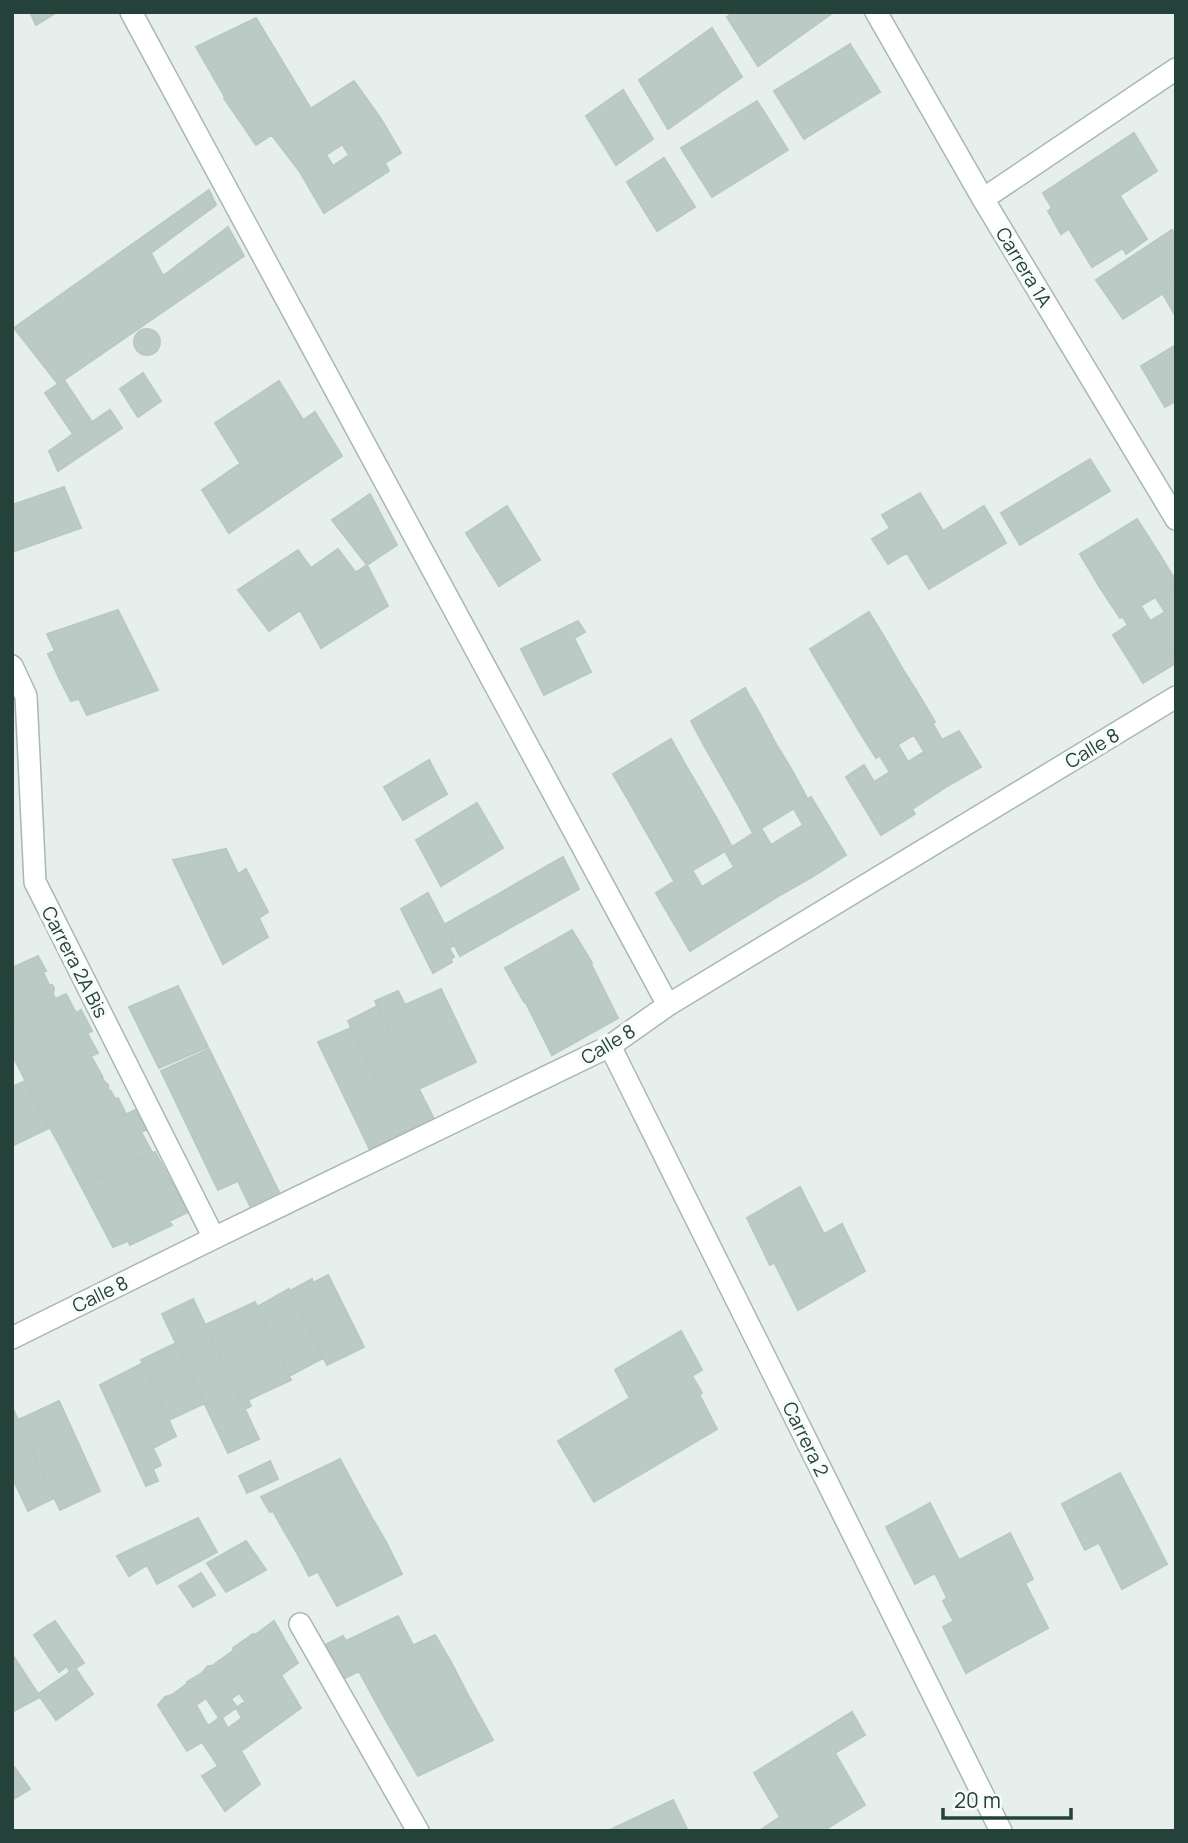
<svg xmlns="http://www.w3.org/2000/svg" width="1188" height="1843" viewBox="0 0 1188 1843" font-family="Manrope,sans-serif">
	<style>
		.building { fill: #bbcac4; stroke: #b8c9c2; stroke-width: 2; fill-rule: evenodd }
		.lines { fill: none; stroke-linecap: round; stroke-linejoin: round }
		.street-casing { stroke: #a8b8b2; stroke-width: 24 }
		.street { stroke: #fff; stroke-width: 21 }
		.labels { text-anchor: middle; stroke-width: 7; stroke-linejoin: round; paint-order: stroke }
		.street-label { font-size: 19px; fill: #24423a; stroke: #f7fbf9 }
	</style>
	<rect width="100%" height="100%" fill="#e6efeb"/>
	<path class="building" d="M30,12H57L36,25Z
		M734,12H830L831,14L758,66L727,17Z
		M256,18L282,61L225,97L196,47Z
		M712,28L742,77L668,129L639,80Z
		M850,44L880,92L804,139L774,91Z
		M282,61L311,109L256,145L224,98Z
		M354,81L381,119L300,172L271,134Z
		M623,90L653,139L616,165L586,116Z
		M757,101L788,150L712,197L681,148Z
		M381,119L401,153L385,163L389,171L324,213L300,172L326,155L333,166L349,155L342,144Z
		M1134,133L1157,171L1061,234L1048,211L1052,208L1043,193Z
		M664,158L695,207L657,231L627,182Z
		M209,190L216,205L151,253L163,276L228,227L244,256L58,384L14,328Z
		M1120,196L1147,239L1126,254L1123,248L1092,267L1069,229Z
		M1172,230L1176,236V285L1123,319L1096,280Z
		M1176,285V317L1163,294Z
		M134 342a13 13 0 1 1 26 0a13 13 0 1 1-26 0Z
		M1176,345V401L1165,407L1141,366Z
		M143,373L161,401L138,417L120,389Z
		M64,380L92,422L110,410L122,428L58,471L49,451L73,434L45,393Z
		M279,381L303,420L240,463L215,423Z
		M315,412L342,456L229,533L202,490Z
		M1090,459L1110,491L1020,545L1001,513Z
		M64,487L81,528L12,552V505Z
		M920,493L943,531L888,564L872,539L890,528L882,515Z
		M370,494L397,545L367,565L332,520Z
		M507,506L540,560L499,586L466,533Z
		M984,506L1006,543L929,589L907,553Z
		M1137,519L1158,552L1099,586L1080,554Z
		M338,549L356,573L269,631L238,590L298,550L311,568Z
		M1158,552L1176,581V585L1120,618L1099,586Z
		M367,565L388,606L321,648L300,610Z
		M1176,585V660L1175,661L1150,621L1165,612L1156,598Z
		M1141,606L1176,663L1143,683L1113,635L1128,625L1123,617Z
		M118,610L138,650L59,678L48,654L55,651L47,634Z
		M869,612L886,640L826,676L810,649Z
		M578,621L585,632L574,638L591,672L544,695L521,649Z
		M886,640L902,668L843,704L826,676Z
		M138,650L158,690L87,715L79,699L71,701L59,678Z
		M902,668L919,695L859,731L843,704Z
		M745,688L761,716L706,749L691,721Z
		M919,695L935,722L876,758L859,731Z
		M761,716L776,744L722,777L706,749Z
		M933,724L942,740L959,731L981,767L946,787L914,735Z
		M671,739L686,766L629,801L613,774Z
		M776,744L793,772L738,805L722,777Z
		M898,745L908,762L924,752L946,787L912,809L880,756Z
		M429,760L447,794L403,820L384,787Z
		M864,765L874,782L890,772L915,814L881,835L846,777Z
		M686,766L702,793L644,828L629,801Z
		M793,772L808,800L753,833L738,805Z
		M702,793L717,819L659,854L644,828Z
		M811,797L846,855L812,877L787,835L803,825L794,809Z
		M477,803L503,848L441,886L416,840Z
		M717,819L732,847L674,881L659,854Z
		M761,828L771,845L787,835L812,877L777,897L743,840Z
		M743,840L777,897L743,918L718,877L734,867L725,851Z
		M226,849L268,937L223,964L173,860Z
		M563,857L579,889L460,956L444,925Z
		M246,869L268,912L259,918L238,874Z
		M692,870L702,887L718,877L743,918L690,951L656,893Z
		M428,893L455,945L449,948L454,957L451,959L452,962L433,973L401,909Z
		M572,930L592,963L524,1002L505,968Z
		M38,956L46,971L43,972L49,985H52L54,988L53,994L55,998L12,1019V968Z
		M591,964L618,1018L552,1055L525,1001Z
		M178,986L208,1047L159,1068L129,1007Z
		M441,989L476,1062L419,1089L375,1001L398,991L405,1005Z
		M66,994L76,1013L81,1010L92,1031L18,1066L12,1055V1019Z
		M377,1006L434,1119L403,1134L348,1021Z
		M351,1028L403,1134L370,1150L318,1042Z
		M87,1033L98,1053L91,1056L102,1076L38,1106L18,1066Z
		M209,1049L279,1192L250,1206L238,1181L218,1190L161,1071Z
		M102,1076L103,1080L108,1085L109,1092L111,1091L115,1099L118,1098L126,1114L60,1146L38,1106Z
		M25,1081L49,1128L12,1146V1087Z
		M135,1110L146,1130L141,1132L152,1152L81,1186L60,1146Z
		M155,1152L188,1212L169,1221L172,1225L151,1235L116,1170Z
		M116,1170L151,1235L130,1245L128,1241L113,1247L81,1186Z
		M800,1187L824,1234L770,1265L747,1218Z
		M842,1224L865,1271L798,1310L774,1262Z
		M328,1275L364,1347L327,1365L290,1291L312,1279L313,1283Z
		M289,1289L323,1358L289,1376L257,1307Z
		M193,1299L259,1439L228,1453L162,1314Z
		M255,1302L291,1380L248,1400L251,1406L245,1409L205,1325Z
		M681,1331L702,1370L692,1376L702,1393L645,1427L615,1370Z
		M176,1343L195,1383L160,1401L141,1360Z
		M143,1363L176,1436L153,1448L161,1465L153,1469L158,1481L146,1486L100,1385Z
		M195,1383L205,1403L169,1420L160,1401Z
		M699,1394L717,1429L594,1502L558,1441L630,1398L645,1427Z
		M59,1401L100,1491L60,1510L18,1420Z
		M12,1407L54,1498L28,1511L12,1477Z
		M340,1459L355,1487L280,1524L273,1511L270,1512L261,1497Z
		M270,1461L278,1479L247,1493L239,1476Z
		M1120,1473L1144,1519L1085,1550L1062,1504Z
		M355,1487L372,1518L297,1553L280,1524Z
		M930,1503L959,1560L915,1584L886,1527Z
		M198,1518L217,1552L157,1584L147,1565L129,1576L117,1556Z
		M372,1518L385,1540L309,1576L297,1553Z
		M1144,1519L1167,1564L1122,1589L1099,1543Z
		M1010,1533L1033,1579L954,1622L943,1601L947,1598L935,1573Z
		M385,1540L402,1574L337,1606L318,1572Z
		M246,1541L266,1570L226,1592L207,1563Z
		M201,1573L215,1595L193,1607L179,1586Z
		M1025,1583L1048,1628L966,1673L943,1627Z
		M398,1616L413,1645L341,1680L323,1646L343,1636L346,1641Z
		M55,1621L84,1663L76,1668L47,1626Z
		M274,1621L298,1663L245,1701L239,1693L231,1699L237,1707L222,1718L260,1784L225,1811L202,1776L218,1766L202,1742L187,1751L158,1705L165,1697L172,1695L188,1683L187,1682L202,1673L208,1666H212L234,1650L233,1648L253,1634L255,1635ZM206,1698L219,1718L208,1726L196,1705Z
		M47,1626L93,1694L56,1720L38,1694L70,1672L67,1666L59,1672L34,1635Z
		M435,1635L451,1662L374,1699L359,1671Z
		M12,1654L40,1697L12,1712Z
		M451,1662L468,1695L392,1731L374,1699Z
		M281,1675L301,1708L241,1751L227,1729L242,1718L236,1708Z
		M468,1695L493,1740L418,1776L392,1731Z
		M852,1712L865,1735L835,1753L865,1805L823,1831H759L780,1817L754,1773Z
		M12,1764L30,1789L12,1800Z
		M673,1800L688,1831H608Z"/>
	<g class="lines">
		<g class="street-casing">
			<path id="street" d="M131,12L668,1005
				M876,12L983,199L1176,519
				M983,199L1176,69
				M12,666L26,696L35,882L214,1238
				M610,1046L1001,1831
				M12,1338L214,1238L610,1046L668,1005L1176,697
				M300,1624L418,1831"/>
		</g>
		<use href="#street" class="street"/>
	</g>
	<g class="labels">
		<g class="street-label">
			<text transform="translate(1024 267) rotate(59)" y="7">Carrera 1A</text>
			<text transform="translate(1092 748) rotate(-31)" y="7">Calle 8</text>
			<text transform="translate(75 962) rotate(63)" y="7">Carrera 2A Bis</text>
			<text transform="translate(608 1044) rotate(-31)" y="7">Calle 8</text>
			<text transform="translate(100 1294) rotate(-26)" y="7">Calle 8</text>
			<text transform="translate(806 1439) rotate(64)" y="7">Carrera 2</text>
		</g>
	</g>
	<rect width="1188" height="1843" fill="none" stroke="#24423a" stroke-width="28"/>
	<path d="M943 1808v10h128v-10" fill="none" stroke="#24423a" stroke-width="3.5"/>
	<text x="954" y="1808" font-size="21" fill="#24423a" stroke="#f7fbf9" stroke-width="5" paint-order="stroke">20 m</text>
</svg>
